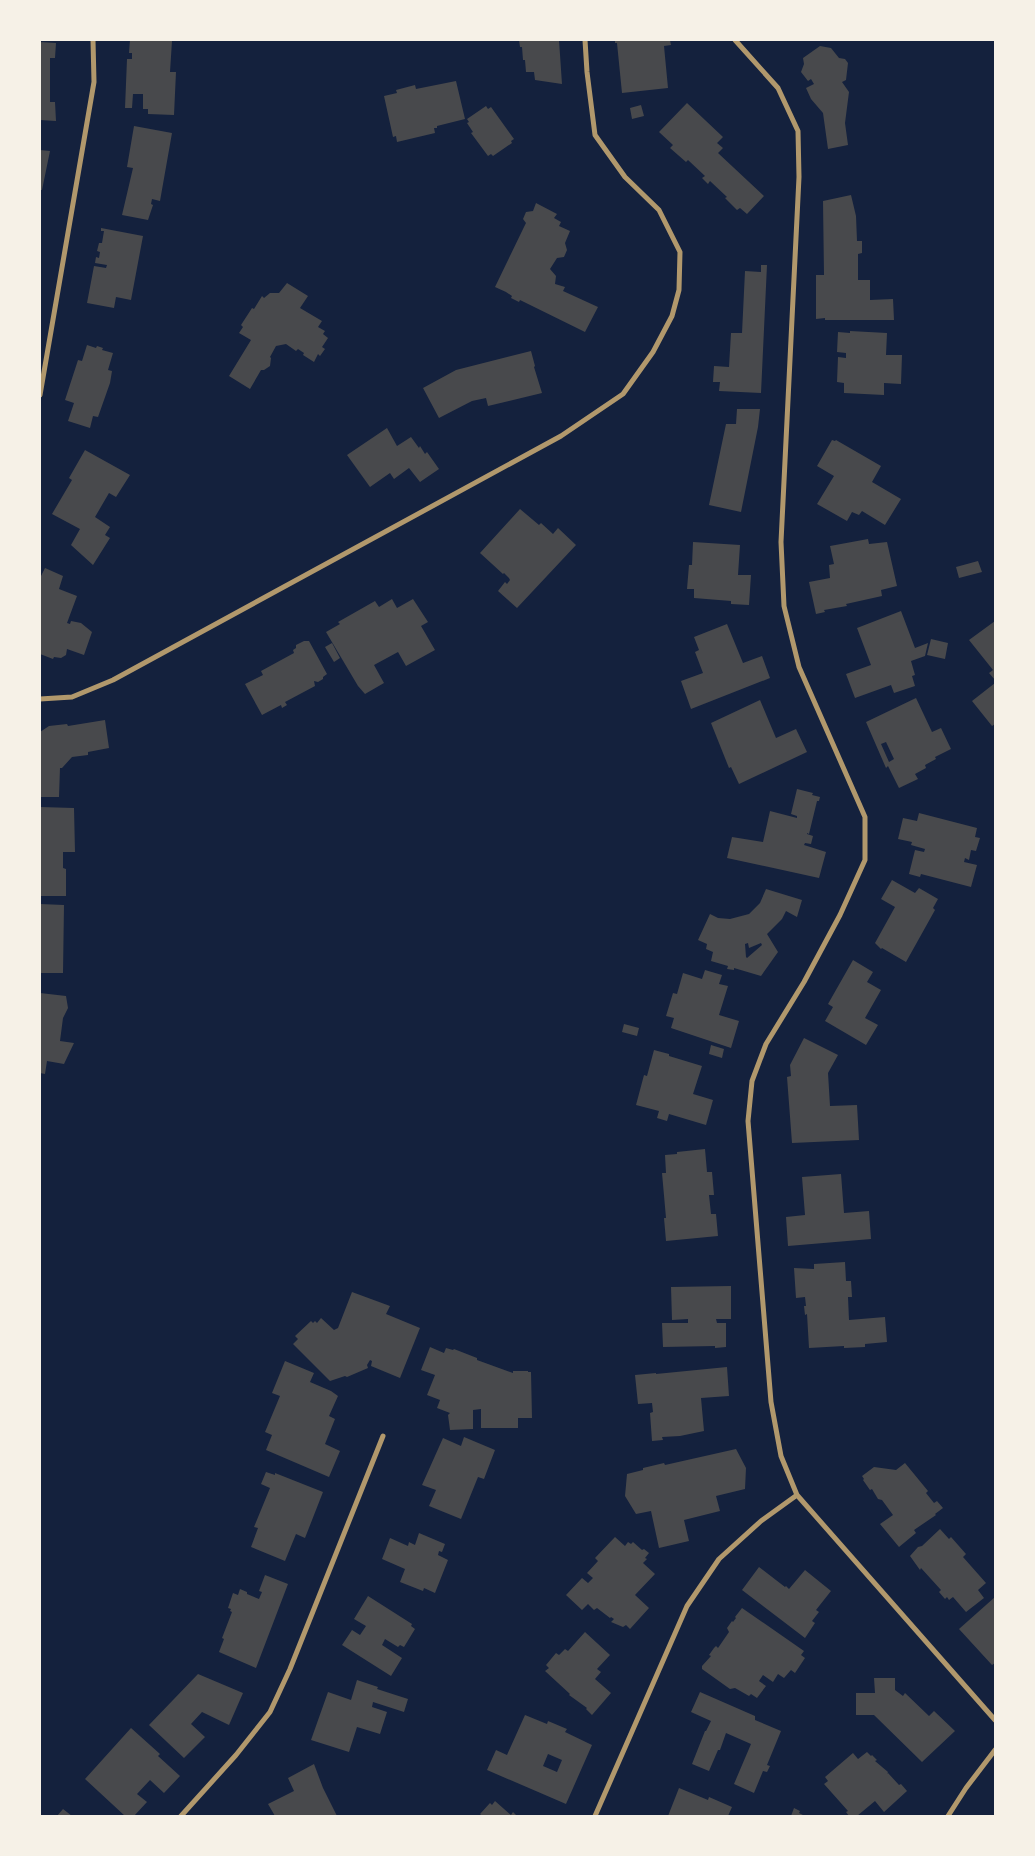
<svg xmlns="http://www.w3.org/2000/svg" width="1035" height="1856" viewBox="0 0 1035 1856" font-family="'Nunito Sans',sans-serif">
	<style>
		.building { fill: #48494c; fill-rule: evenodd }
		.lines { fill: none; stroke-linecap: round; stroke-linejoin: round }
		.minor { stroke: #b1986c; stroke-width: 5 }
	</style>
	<rect width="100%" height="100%" fill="#14213d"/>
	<path class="building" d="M130,40L172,41L170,72H176L174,115L148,114V109H143V94H133L132,108H125L127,59H132V53H129Z
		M519,40H559L562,84L535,80L534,72H526L525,60H523L522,47H520Z
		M615,40H670L671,45L664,46L668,88L622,93L617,43H615Z
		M40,42L56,43L55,58H50V102H55L56,121L40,120Z
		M820,46L831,48L839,58L845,59L848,63L846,80L842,82L849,92L845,123L848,145L828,149L823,113L811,99L806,88L814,84L811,79L808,81L801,72L804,64L803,58Z
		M456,81L465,119L437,126V128H434L435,133L397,142L396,136L393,137L384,96L397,93L396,90L415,85L416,89Z
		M687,103L723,137L717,143L723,148L718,153L764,196L747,214L740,208L737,210L725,198L727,197L710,181L708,184L702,178L705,176L688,160L686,162L670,148L673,145L659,132Z
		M641,105L644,116L632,119L630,108Z
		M486,106L488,109L491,107L514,139L511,141L512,143L493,156L491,154L488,156L471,133L473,132L467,123L469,122L467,119Z
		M134,126L172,133L160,201L152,199L151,204L153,205L148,220L122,215L133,168L127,167Z
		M40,150L50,151L42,190H40Z
		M851,195L856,216L857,241H862V253L858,254V280H870V300L893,299L894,320H825V318L816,319V275H824L823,201Z
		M536,203L557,214L554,218L561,222L559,226L570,231L565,243L567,250L564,257L557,258L550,269L556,276L555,284L565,287L563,291L598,307L585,332L520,300L519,302L511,298L512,296L506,292L495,287L524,227L526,223L523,219L526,212L533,211Z
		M101,228L143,236L131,300L116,297L114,308L87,303L94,266L106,268L107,265L95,263L96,257L99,258L100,252L97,251L99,243H102L104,231H101Z
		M761,265H767L761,393L719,391L720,382H713L714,366L729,367L731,333H742L745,271L761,272Z
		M287,283L308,296L300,308L322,321L318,327L325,331L323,334L328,338L322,347L325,349L320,356L318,354L314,362L303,355L304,353L298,349L296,351L286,344L276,346L270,357L271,358L270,366L264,370H261L250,389L229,376L251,340L239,333L243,327L241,325L252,308L254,309L262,296L264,298L270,293H279Z
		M850,331L887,333L886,355H902L901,384L884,383V395L844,393V383L837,382L838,357L846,358V353L837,352L838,332L850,333Z
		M87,345L96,348L97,346L103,348L102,350L113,353L108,370L112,371L110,383L98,417L93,416L90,428L68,421L74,403L65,400L78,360L82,361Z
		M531,351L535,366L534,367L542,393L488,406L486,398L472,401L439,418L423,388L456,370Z
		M737,409H760L758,427L741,512L709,505L726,424H736Z
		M387,428L397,446L411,437L419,448L420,446L425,454L427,452L439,469L420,482L409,468L394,479L390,473L370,487L347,455Z
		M832,440L835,441L836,440L881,466L872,482L901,499L885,525L862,511L859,515L852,512L847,521L817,504L834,476L817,466Z
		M85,450L130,475L116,497L109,493L95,517L110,527L105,535L110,538L93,565L71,545L80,529L52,514L72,480L69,478Z
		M520,509L539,525L541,523L553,534L558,528L576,545L517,608L498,591L505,582L507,584L510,580L509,578L504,573L503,574L480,553Z
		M868,539L869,544L887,542L897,586L881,590L882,596L846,604L847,606L824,610L825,612L816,614L809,582L830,578L829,565L834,564L830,546Z
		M693,542L740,545L738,575H751L749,605L731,604V601L694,598V589H687L689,565H692Z
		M978,561L982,572L959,578L956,567Z
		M45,568L63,576L59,589L77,596L67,623L70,624L71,621L81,623L92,632L84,655L67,649L66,655L61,658L54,657L53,659L40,654V578Z
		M392,599L397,608L413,599L428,622L421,626L435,650L406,666L398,652L374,665L384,683L365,694L358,686L326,632L340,624L338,622L375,601L379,607Z
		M901,611L915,648L928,643L925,656L911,661L915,675L912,676L915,686L894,693L891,685L855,698L846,674L871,665L857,628Z
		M995,621V680L989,673L993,670L969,640Z
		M727,624L743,663L762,656L770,678L691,709L681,681L703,673L695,652L699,650L694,637Z
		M931,639L948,643L945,659L927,655Z
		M304,641H309L327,674L323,677V679L318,682L314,681L315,686L285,702L287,705L282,708L281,705L262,715L245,684L263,675L261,671L294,653L293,650L296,648V645Z
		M332,643L340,658L334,662L325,647Z
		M995,683V724L992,726L972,701Z
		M916,698L932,732L941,728L951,749L935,757L936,759L925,765L926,768L915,774L918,779L899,788L888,766L886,768L866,722ZM886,742L894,759L889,762L881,744Z
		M760,700L776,738L796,729L807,752L739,784L731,767L729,768L711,723Z
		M105,720L109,748L88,752V755L72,757L62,768H60L59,797H40V732L49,726L67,724L68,726Z
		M797,789L813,793L812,795L820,797L819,801H817L809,834L807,833V834L813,836L811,844L805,843L804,845L826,852L819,878L727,858L732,837L763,842L770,811L797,818V816L791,814Z
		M40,807L74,808L75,852H63V868L66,869V896H40Z
		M919,813L977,828L975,837L980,838L976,851L971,850L969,860L965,858L964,862L977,865L971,887L921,874L920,877L909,874L915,850L924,852L925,849L911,845L912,842L898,839L903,818L917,821Z
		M892,880L915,893L919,888L938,899L933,908L935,910L906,962L882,948L881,949L875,943L895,907L881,899Z
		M766,889L802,900L797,917L786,911L782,919L767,934L778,952L761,976L734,968V970L727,969L728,966L711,961L713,952L706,949L707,944L698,940L710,914L718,918L730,919L749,914L760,903ZM748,943L749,948L761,943L762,945L747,958L746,957L745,944Z
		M40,904L64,905L63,973H40Z
		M853,960L873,972L867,982L881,990L865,1018L878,1025L866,1045L825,1021L833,1007L828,1004Z
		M705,970L722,975L719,984L728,986L719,1015L739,1021L731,1048L671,1028L674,1018L666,1016L673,993L677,994L683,973L702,979Z
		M40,993L66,996L68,1008L63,1018L60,1041L74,1043L64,1064L47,1061L45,1074L40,1073Z
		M624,1024L639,1028L637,1036L622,1032Z
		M804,1038L838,1055L828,1073L830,1106L857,1105L859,1140L792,1143L787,1077L791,1076L790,1065Z
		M711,1045L724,1049L722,1058L709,1054Z
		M654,1050L669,1054V1056L702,1066L693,1094L713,1100L706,1125L669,1114L667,1121L657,1118L659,1111L636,1105L644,1075L647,1076Z
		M705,1149L707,1172H712L714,1195H709L711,1214H716L718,1236L666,1241L664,1218H666L662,1173H666L665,1155L677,1154V1152Z
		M841,1174L844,1213L869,1211L871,1239L788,1246L786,1217L805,1215L802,1177Z
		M845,1262L846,1281H851L852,1297H848L849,1320L885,1317L887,1342L865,1344V1347L844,1348V1346L809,1348L807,1314L805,1315L804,1306H806L805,1297L796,1298L794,1268L814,1269V1264Z
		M731,1286V1319H716L717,1323H726V1347L715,1348V1346L663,1347L662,1323H688V1319L672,1320L671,1287Z
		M352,1292L390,1306L386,1314L420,1328L400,1378L371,1366L372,1361L370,1360L367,1365L368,1368L347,1377L345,1376L330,1381L293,1344L298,1339L295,1336L311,1321L313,1323L315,1321L317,1323L321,1318L334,1330L338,1328Z
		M430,1347L444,1353L446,1348L453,1350L454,1349L477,1358V1360L513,1373V1371H528V1372H531L532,1418H518V1428H481V1409L473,1410V1429L450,1430L448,1415L450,1413L437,1408L440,1400L427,1395L435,1375L421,1370Z
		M285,1361L314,1373L310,1382L331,1391L338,1396L329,1416L335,1419L325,1444L340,1451L329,1477L266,1450L272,1435L265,1432L280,1396L272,1393Z
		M727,1367L729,1396L701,1398L704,1431L680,1436L662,1437L663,1440L652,1441L650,1413L653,1412L652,1403L638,1404L635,1375L656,1373V1374Z
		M464,1437L495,1450L484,1479L478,1477L461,1519L429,1506L436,1490L422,1485L443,1438L461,1446Z
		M736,1449L746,1468L745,1489L716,1496L720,1511L684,1520L689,1541L659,1548L651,1511L636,1514L625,1496L627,1474L643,1470V1468L664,1463L665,1465Z
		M905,1463L928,1491L926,1493L934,1503L937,1501L943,1508L935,1514L936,1515L914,1530L916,1533L899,1547L880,1524L893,1515L882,1500L878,1499L872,1489L870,1490L863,1480L864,1479L862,1476L874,1467L896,1470Z
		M266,1472L275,1475V1473L323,1492L305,1538L296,1534L285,1561L251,1547L258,1528L254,1527L270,1488L261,1484Z
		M940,1529L949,1539L951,1537L966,1554L963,1557L986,1583L978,1590L984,1598L966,1612L953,1597L949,1600L947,1597L945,1599L939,1592L941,1590L921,1568L920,1570L910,1556L918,1547L922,1546Z
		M419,1533L445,1544L442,1552L439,1551L438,1555L448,1560L435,1593L424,1588L423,1591L400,1582L405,1569L382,1559L390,1538L408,1546L409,1542L415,1545Z
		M615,1537L625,1546L628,1542L631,1544L633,1542L642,1550L644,1549L649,1553L645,1558L647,1559L643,1563L655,1574L635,1595L649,1608L630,1629L626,1625L623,1627L611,1622L614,1619L611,1617L610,1618L597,1608L594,1610L588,1604L582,1610L566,1595L582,1578L588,1583L593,1578L587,1573L598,1561L595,1558Z
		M759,1567L785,1587L786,1586L789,1589L805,1570L831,1591L816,1610L819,1612L812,1621L815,1623L805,1638L742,1590Z
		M265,1575L288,1584L256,1668L219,1652L224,1639L222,1638L232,1612L230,1611L231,1609L228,1608L233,1593L238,1595L240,1589L247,1592V1594L259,1599L262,1592L259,1591Z
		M368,1596L412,1624L411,1626L415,1629L404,1647L400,1645L398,1647L385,1639L382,1645L402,1658L391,1676L342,1645L352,1630L360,1635L366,1626L354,1619Z
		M995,1597V1663L992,1665L959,1629Z
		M742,1608L804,1651L801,1655L805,1658L795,1673L791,1670L784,1678L778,1674L773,1682L763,1675L759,1681L766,1686L757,1698L751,1694L749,1696L735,1688L730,1689L702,1669V1666L711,1656L709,1655L714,1648L716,1646L718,1648L729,1632L727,1628L732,1621L733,1622L736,1618L735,1617Z
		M585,1632L610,1655L597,1669L601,1672L595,1679L611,1693L592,1715L586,1709L587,1708L569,1695L570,1694L545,1671L549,1668L546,1665L556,1653L559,1655L565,1649L568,1651Z
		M198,1674L243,1693L229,1725L202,1712L191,1724L205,1737L184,1758L149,1725Z
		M874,1678H895V1690L903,1696L905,1693L929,1716L934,1711L955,1731L922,1762L874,1715H856V1693H875Z
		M357,1680L378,1687L377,1689L408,1699L404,1712L373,1702L372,1707L387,1712L380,1734L357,1727L349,1752L311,1740L328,1692L351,1700Z
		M700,1692L755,1716V1720L781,1731L767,1765L770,1766L767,1772L763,1771L754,1793L734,1784L751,1744L726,1733L720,1750H718L709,1771L692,1764L705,1731H706L711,1721L691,1712Z
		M525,1715L547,1724L548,1721L567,1729L565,1732L592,1745L566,1804L487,1770L496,1750L507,1755ZM548,1754L562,1760L557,1772L543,1766Z
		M131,1728L160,1754L158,1756L180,1776L164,1793L150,1780L137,1794L147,1802L134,1816H125L85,1779Z
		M867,1752L871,1756L872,1755L877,1760L875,1761L888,1772L887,1774L888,1773L899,1785L901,1784L907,1791L884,1812L875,1801L857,1816H849L846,1812L848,1811L824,1784L828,1781L825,1777L853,1753L858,1759Z
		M314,1764L323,1788L337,1816H275L268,1804L294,1791L288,1778Z
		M679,1788L708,1800L709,1797L732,1807L728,1816H668Z
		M495,1801L511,1815L513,1812L517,1816H482L480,1814L490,1803L492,1805Z
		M794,1808L800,1811L799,1813L805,1816H791Z
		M63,1809L72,1816H57Z"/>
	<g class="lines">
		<path class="minor" d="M735,40L778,88L798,131L799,177L781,542L784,606L799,667L865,817V860L840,915L804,982L766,1044L752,1081L748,1121L771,1402L781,1456L797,1495L995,1720
			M40,395L94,82L93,40
			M40,699L72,697L113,680L561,436L623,394L653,352L672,316L679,290L680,252L659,210L625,177L595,135L587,72L585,40
			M181,1816L236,1755L270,1712L290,1669L383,1436
			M595,1816L687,1606L719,1559L761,1521L797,1495
			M948,1816L966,1788L995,1750"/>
	</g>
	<rect width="1035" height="1856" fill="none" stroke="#f6f1e7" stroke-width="82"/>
</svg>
